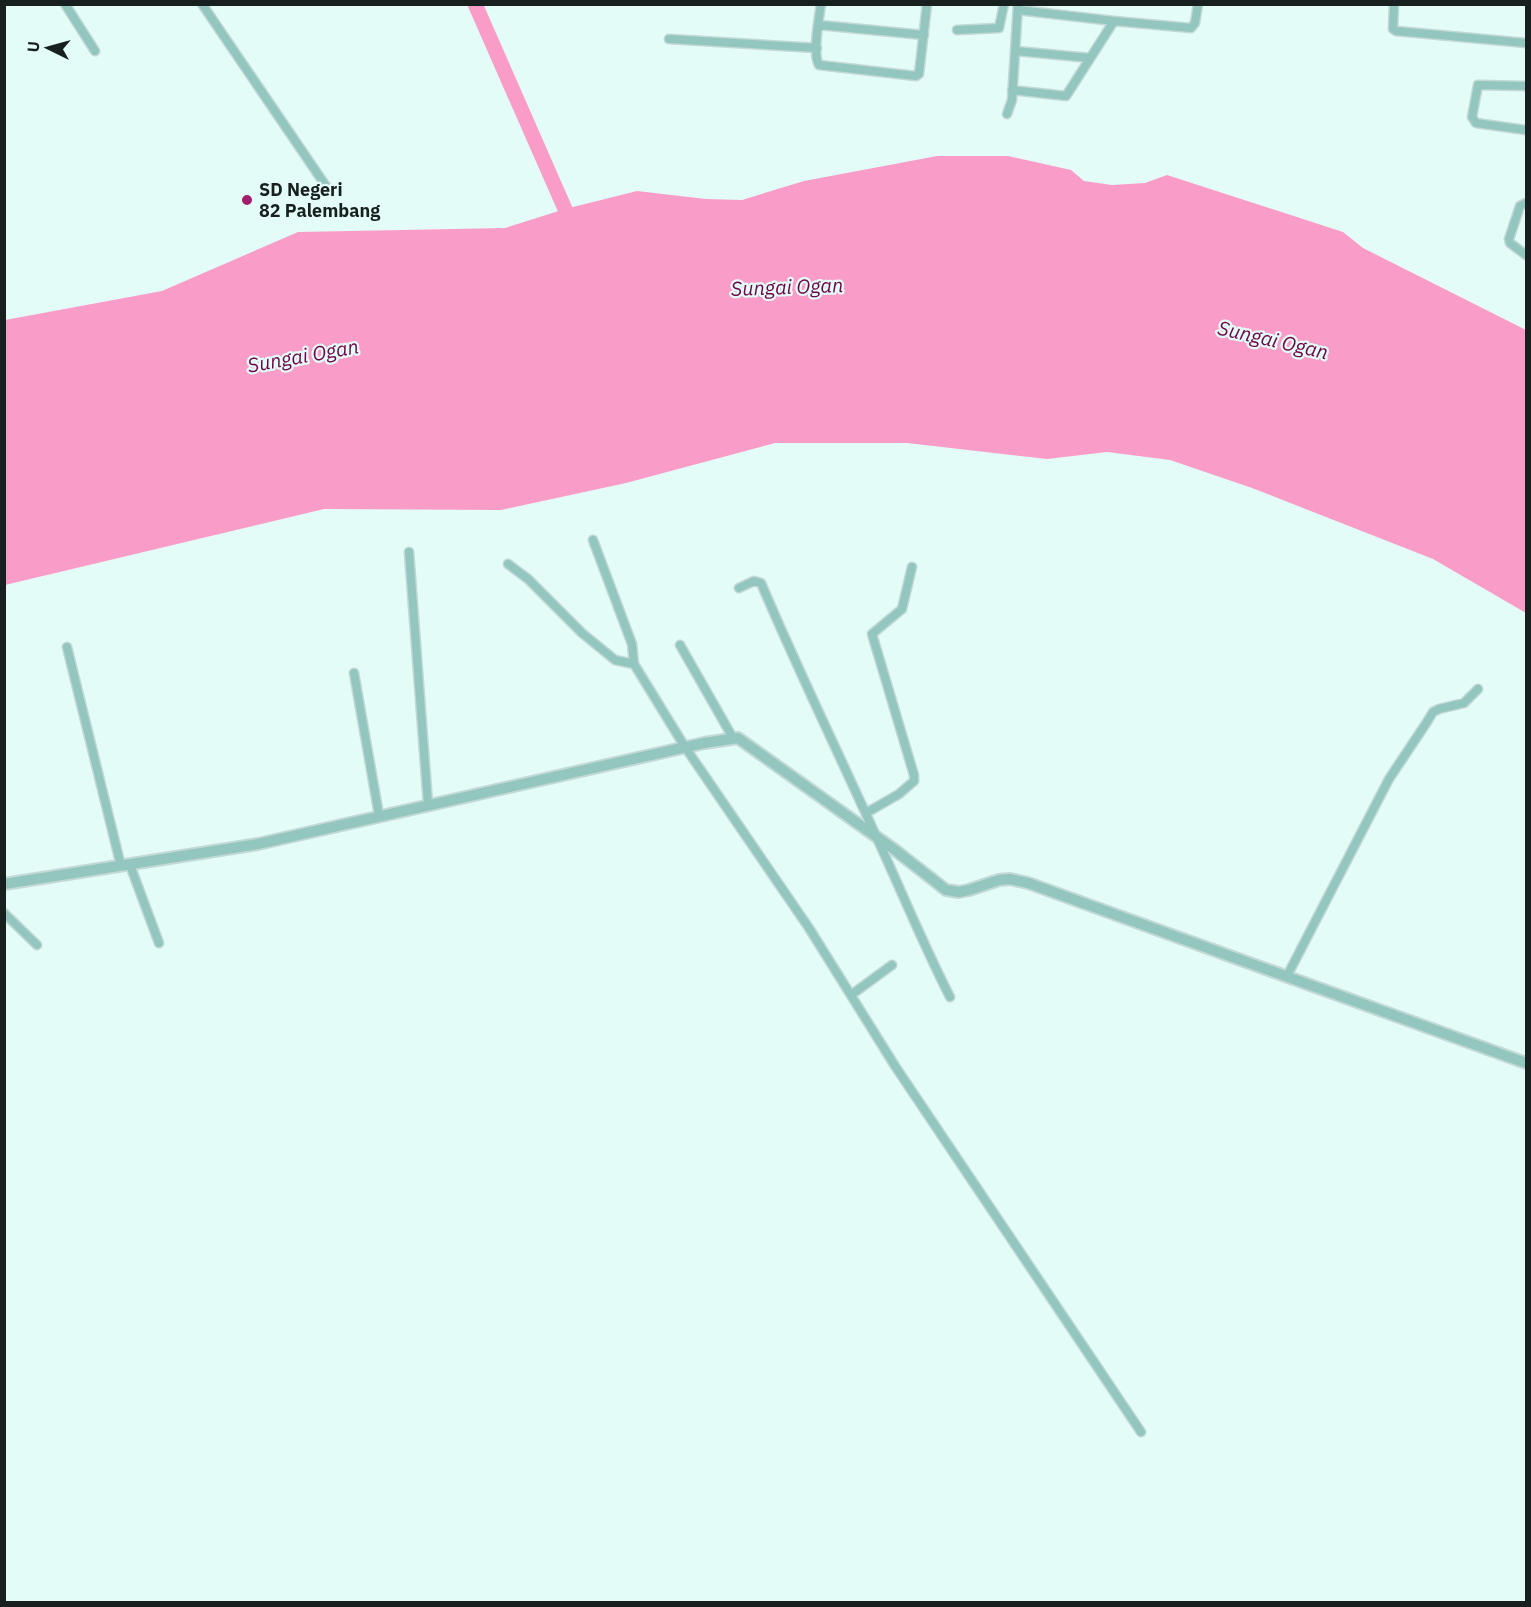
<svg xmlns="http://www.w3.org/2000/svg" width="1531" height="1607" viewBox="0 0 1531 1607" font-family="'IBM Plex Sans',sans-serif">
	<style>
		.water { fill: #f99dc8 }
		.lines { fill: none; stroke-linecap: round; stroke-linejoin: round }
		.river { stroke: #f99dc8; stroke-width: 15 }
		.minor-casing { stroke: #c2d9d5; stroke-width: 11 }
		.tertiary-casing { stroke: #c2d9d5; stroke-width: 14 }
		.minor { stroke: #93c6be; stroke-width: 8 }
		.tertiary { stroke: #93c6be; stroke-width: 10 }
		.poi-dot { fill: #a21e6b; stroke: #e3fcf8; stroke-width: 2 }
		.labels { text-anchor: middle; stroke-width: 4.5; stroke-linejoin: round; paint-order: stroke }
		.poi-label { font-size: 18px; font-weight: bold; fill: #17201f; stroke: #e3fcf8; text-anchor: start }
		.water-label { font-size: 20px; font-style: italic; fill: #730349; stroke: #e3fcf8 }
	</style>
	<rect width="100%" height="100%" fill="#e3fcf8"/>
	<path class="water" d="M937,156H1008L1071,170L1084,181L1112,185L1145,183L1167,175L1343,232L1363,248L1526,330V613L1433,559L1252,488L1170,460L1107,452L1047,459L907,443H775L626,483L501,510L324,509L5,585V320L162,291L298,232L505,228L565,209L637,191L706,199L742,200L804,181Z"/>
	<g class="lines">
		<path class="river" d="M475,4L565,209"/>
		<g class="minor-casing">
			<path id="minor" d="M65,4L95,51
				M202,4L330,192
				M821,4C819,19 812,54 819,65L916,76L919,74L927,4
				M1394,4L1393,29L1396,31L1526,43
				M1018,10L1114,21
				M819,25L924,35
				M957,30L999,28L1004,4
				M669,39L817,48
				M1015,51L1090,58
				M1526,86L1478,85L1472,117L1476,123L1526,130
				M1012,90L1066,96L1114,21L1191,28L1195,23L1198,4
				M1007,114L1012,100L1018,4
				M1526,203L1520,206L1509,239L1510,243L1526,255
				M593,540L632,644L634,664L685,747L809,928L895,1066L1141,1432
				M409,552L428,804
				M508,564L528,579L582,633L615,660L634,664
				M739,588L754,581L761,583C797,668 838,752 876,836C901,890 923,944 950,997
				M680,645L733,738
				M67,647L121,866
				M354,673L379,815
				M866,813L899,794L914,781V775L872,634L902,609L912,567
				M130,865L159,943
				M4,913L37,945
				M1287,976L1389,779L1427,722L1433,712L1439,709L1464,703L1478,689
				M851,995L892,965"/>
		</g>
		<g class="tertiary-casing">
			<path id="tertiary" d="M4,884L258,844L704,743L738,738L895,850L946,890L959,892L969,890L999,880L1010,879L1028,883L1526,1063"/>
		</g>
		<use href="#minor" class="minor"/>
		<use href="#tertiary" class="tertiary"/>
	</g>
	<circle class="poi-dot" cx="247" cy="200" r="6"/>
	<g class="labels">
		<g class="poi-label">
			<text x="259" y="196">SD Negeri<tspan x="259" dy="21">82 Palembang</tspan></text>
		</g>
		<g class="water-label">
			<text transform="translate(787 287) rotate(-2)" y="7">Sungai Ogan</text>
			<text transform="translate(1273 340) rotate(13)" y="7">Sungai Ogan</text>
			<text transform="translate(303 356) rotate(-10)" y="7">Sungai Ogan</text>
		</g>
	</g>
	<rect width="1531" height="1607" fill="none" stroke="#17201f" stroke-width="12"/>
	<g transform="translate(48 48) rotate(275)" stroke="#e3fcf8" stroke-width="4.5" paint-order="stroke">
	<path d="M0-4.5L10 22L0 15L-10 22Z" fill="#17201f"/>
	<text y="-9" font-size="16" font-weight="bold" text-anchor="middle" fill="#17201f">U</text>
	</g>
</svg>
